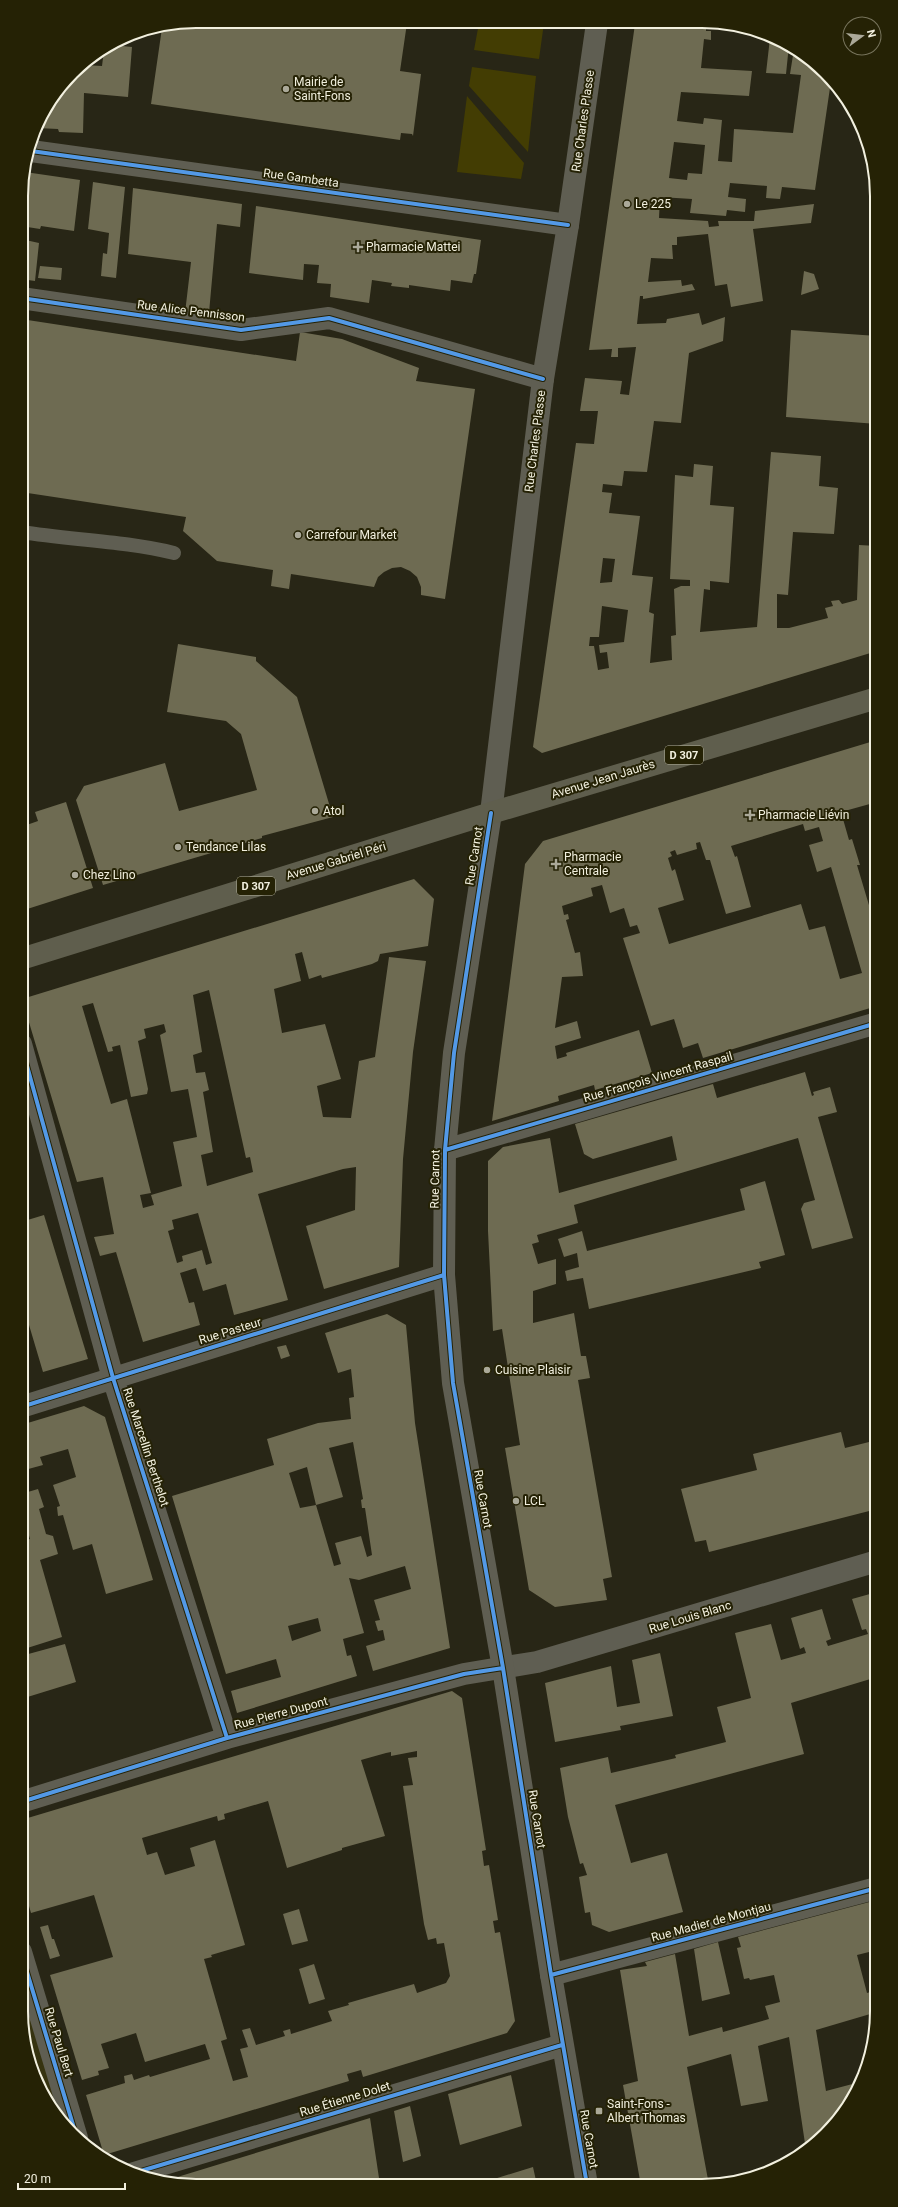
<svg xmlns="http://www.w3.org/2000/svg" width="898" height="2207" viewBox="0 0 898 2207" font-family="Roboto,sans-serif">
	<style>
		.built { fill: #363310 }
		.green { fill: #433d03 }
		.building { fill: #6e6b52; fill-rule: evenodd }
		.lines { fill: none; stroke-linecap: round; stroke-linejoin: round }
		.service { stroke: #5f5e52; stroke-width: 14 }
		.minor { stroke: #5f5e52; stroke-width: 22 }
		.secondary { stroke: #5f5e52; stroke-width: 22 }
		.primary { stroke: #5f5e4d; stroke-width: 22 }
		.cycleway-casing { stroke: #252205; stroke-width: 6 }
		.cycleway { stroke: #5399e6; stroke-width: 4 }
		.poi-dot { fill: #aba999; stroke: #252205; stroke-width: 1.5 }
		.labels { text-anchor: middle; stroke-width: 4; stroke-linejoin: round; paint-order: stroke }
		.shield { fill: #252205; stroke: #b4b29e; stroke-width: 1 }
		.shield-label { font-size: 11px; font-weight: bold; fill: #f2f0df }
		.poi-label { font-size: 12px; fill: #f2f0df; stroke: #252205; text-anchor: start }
		.street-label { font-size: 12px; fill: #f2f0df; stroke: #252205 }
		.rim { fill: none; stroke: #f2f0df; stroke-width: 2 }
	</style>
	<rect width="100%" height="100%" fill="#282616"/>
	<path class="built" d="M21,1989L73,2135L45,2098L27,2056L21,2011Z"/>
	<path class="green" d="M479,23H544L539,59L474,50Z
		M472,67L536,76L528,152L469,86Z
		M467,96L524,163L521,179L457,172Z"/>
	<path class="building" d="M196,21L437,22V27L407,23L400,71L421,74L413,136L412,134L401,133L400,140L151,104L162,28Z
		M635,24H706V31H711V40L704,39L701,68L752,71L749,96L681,92L677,121L703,124L704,118L722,120L718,161L732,162L734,129L793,133L801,75L790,74L794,49L817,65L831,81L815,190L782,187L780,199L766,198L767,186L730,183L728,197L746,199L745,212L727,210L726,216L690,213L692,199L660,197L659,218L708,221L709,227L719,226L718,221H754L755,211L814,204L811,223L753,229L763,301L731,307L727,284L715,286L708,234L677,237V245H672L673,259L651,258L648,282L681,280L682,286L692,284L695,290L643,299V296H640L637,324L666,323L667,319L699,313L702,325L725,317L723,341L689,353L681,423L654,421L647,472L624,471L622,486L603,484L602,492L612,493L609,513L640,516L632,575L653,577L649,612L654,614L650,663L672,660L671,636L676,635L674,589L681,586H690V580L670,579L675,475L693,477L694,464L713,466L710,505L734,507L729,583L710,581V590L704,589L700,632L757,627L771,452L821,456L819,486L838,488L834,534L793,532L788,595L777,594V628H789L828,618L825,608L833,606L831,601L839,600L842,604L857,600L859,545L877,546V651L542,753L533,747L576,443L594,444L598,411H580L585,378L622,381L620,394L629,395L636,347L618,348V357H611L612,349L589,350ZM674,142L705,145L702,174L688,173L687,180L669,178ZM603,558L615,559L612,582L600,583ZM602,606L628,610L624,642L599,645L600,653L607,652L609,668L598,670L594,646H589L590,637H599Z
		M770,38L779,39L789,45L786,74L766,73Z
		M112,45L132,47L128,97L84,93L83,133L59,132L58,129L37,128L39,119L76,71H84V65L102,66L104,50Z
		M25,172L80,180L74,231L41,226L40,229L21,226V185Z
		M93,182L125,187L116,278L101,276L103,253L107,254L109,233L88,229Z
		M133,188L242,204L240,227L217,224L209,313L207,316L185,313L191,262L128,254Z
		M256,206L481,240L476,274H474L472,283L451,280L450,291L409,285V288L391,286L392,283L372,280L369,303L330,297L331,284L317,283L319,265L304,264L303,280L249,273Z
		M21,239L39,243L35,281L21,279Z
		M40,266L62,268L61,280L38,278Z
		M804,271L814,274L819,289L801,295Z
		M21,319L296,361L300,332L342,339L419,368L416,381L475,389L445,599L421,595V587L417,577L410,571L401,567L392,568L384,572L378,577L374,587L291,574L289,589L271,586L273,570L217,561L183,531L186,517L21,492Z
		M791,330L877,336V424L786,417Z
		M873,483H877V544L870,536Z
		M178,644L256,657V661L297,697L333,817L262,836V838L103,885L76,800L84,786L165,763L179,811L257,790L241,734L226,721L167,712Z
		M877,740V802L841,812L849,840L852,839L860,865H857L877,932V1006L703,1058L698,1043L683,1048L674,1019L651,1026L623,938L640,933L637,925L630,927L624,908L610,913L602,885L591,888L593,896L562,906L564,915L568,914L569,919L566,920L575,953L580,952L583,976L562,977L555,1028L577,1021L581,1038L555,1046L557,1059L567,1056L566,1053L639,1030L652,1073L595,1090L594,1085L558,1096L559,1101L492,1121L525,864L543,841ZM803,824L805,831L819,827L823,841L809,845L817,872L831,867L862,973L840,979L825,926L809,930L801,904L669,944L658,908L684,900L675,869L672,871L668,858L672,856L670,852L675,850L677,855L697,849L696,843L700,842L706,860H710L726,914L751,907L737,856L735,857L731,846Z
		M66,802L93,888L21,911V827L38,821L35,812Z
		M414,879L434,899L428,946L380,954L378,961L372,964L322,978L321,975L309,979L302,952L295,954L301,981L274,989L282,1033L325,1024L341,1079L317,1086L323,1117L351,1118L359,1061L375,1057L389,957L426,961L413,1052L403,1159L399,1267L324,1289L306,1226L355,1210L356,1167L343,1169L258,1194L288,1300L234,1315L226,1284L203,1291L196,1268L180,1273L189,1303L194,1302L200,1325L143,1342L116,1252L100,1256L94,1237L114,1234L103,1177L77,1182L22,999ZM209,990L246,1158L250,1157L253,1172L207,1186L201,1155L213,1152L203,1092L209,1090L205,1072L196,1073L193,1055L202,1052L193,995ZM93,1003L108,1052L113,1051L112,1047L120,1045L131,1097L147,1094L148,1089L138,1041L146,1038L144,1029L164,1024L166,1032L160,1035L171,1092L188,1089L197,1137L173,1142L182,1186L151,1195L154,1205L143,1208L140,1195L151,1193L127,1099L111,1104L82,1006ZM198,1213L212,1263L206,1265L202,1250L182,1256L183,1261L177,1263L168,1231L174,1229L172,1220Z
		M805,1072L812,1096L814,1095L813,1092L830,1087L837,1112L818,1117L853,1238L812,1249L801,1209L804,1203L815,1200L798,1138L574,1205L578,1223L537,1235L539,1242L532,1244L538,1264L556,1259V1284L533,1291V1323L574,1313L581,1356H586L590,1378L578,1380L612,1577L603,1579L607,1600L555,1607L529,1590L505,1448L520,1445L502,1329L493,1331L488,1231V1161L503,1147L550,1138L559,1193L677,1160L672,1136L593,1159L584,1154L575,1124L713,1084L717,1098Z
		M765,1181L785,1255L759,1262L761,1268L589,1309L583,1278L567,1281L565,1271L579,1267L577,1253L564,1257L558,1239L582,1231L587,1251L745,1210L740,1189Z
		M44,1215L88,1359L43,1372L21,1298V1222Z
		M387,1314L406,1325L415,1423L450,1648L373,1671L366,1646L385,1640L383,1630L378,1631L375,1621L380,1620L374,1600L411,1589L405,1566L359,1580L349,1578L364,1633L343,1639L347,1656L351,1655L357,1676L237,1713L231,1691L281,1677L276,1659L226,1674L172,1496L274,1465L267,1439L318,1423L351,1419L349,1398L354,1397L351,1369L338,1373L325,1333ZM353,1442L363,1499L361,1500L362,1508H365L372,1555L367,1557L361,1536L335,1543L341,1564L334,1566L316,1505L300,1508L289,1473L307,1467L316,1505L343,1497L329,1448ZM318,1618L321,1631L292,1641L288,1626Z
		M286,1345L290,1356L281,1359L277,1347Z
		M84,1406L105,1417L153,1580L106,1594L92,1544L73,1550L63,1515L58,1516L57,1507L60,1506L53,1485L76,1477L68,1449L40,1457L43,1465L21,1471V1425Z
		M841,1432L845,1448L877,1440V1509L709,1552L706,1540L695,1542L681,1489L757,1470L753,1454Z
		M38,1489L44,1507L39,1509L46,1534L53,1536L58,1554L40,1560L62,1637L21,1650V1541L30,1539L25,1521L21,1522V1494Z
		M877,1592V1677L791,1703L804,1754L615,1805L631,1863L667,1853L683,1912L609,1932L592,1925L590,1912L585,1913L579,1877L587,1875L583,1863L580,1864L568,1817L560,1768L608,1757L611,1773L676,1758L675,1755L726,1742L717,1707L751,1698L735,1633L771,1624L781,1660L806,1653L804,1647L800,1649L791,1618L822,1609L831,1639L826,1641L828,1646L868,1634L866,1629L862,1630L852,1599Z
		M65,1644L76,1682L21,1699V1656Z
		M660,1653L673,1716L620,1726L621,1730L555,1742L545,1683L611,1666L617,1707L640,1703L632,1660Z
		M452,1691L462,1698L486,1850L482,1851L484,1866L489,1865L498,1920L493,1921L495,1933L500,1932L515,2021L507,2033L363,2077L361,2070L347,2074L349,2081L104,2155L86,2095L125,2083L124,2076L132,2074L134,2080L149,2075L150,2077L210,2059L205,2044L145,2062L136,2033L101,2044L109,2068L98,2071L99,2075L82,2080L50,1975L113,1957L94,1895L31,1913L21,1878V1820ZM417,1751V1757L408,1758L413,1785L403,1786L424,1924L428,1940L436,1938L437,1944L444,1943L450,1976L446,1983L417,1993L414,1984L348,2003L349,2005L328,2011L332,2021L291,2034L290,2029L283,2031L285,2036L256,2045L250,2028L242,2030L248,2047L240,2049L248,2077L233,2081L221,2041L227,2039L204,1959L212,1957L211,1955L245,1945L215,1840L190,1848L195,1866L165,1875L157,1852L147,1855L142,1838L217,1816L218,1821L225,1819L224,1814L268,1801L287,1868L342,1850V1848L385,1836L361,1760L386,1753L391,1752V1756Z
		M877,1900V1950L857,1955L867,1993L877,1990V2012L816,2030L826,2091L860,2082L841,2118L806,2150L789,2037L758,2046L768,2101L741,2106L731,2054L687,2067L709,2185L641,2186L623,2085L638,2081L620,1970L647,1966L645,1962L675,1954L689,2036L722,2027L723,2032L769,2019L765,2006L780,2002L774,1975L750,1980L749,1978L744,1979L737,1948L741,1947L738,1937Z
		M299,1909L308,1941L292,1945L283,1914Z
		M48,1925L52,1939H54L60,1956L50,1959L40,1927Z
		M718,1942L730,1994L702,2001L694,1949Z
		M314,1964L325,1999L309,2004L299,1969Z
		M511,2075L522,2126L460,2145L448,2094Z
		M410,2106L421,2156L403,2162L394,2111Z
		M370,2118L379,2178L363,2182L364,2184L161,2182Z
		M533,2167L537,2185H478V2184Z"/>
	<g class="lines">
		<path class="service" d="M21,532C72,540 125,541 174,553"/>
		<path class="minor" d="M31,151L568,225
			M21,298L241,330L329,318L543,379
			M21,1044L113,1378L227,1738
			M445,1150L877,1023
			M21,1407L444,1275
			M21,1802L227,1738L464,1674L537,1662L877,1561
			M21,1952L77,2138
			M551,1975L877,1888
			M134,2173L562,2045"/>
		<path class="secondary" d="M587,2185L551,1975L503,1668L453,1383L444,1275L445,1150L454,1053L491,813L543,379L568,225L597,23"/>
		<path class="primary" d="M21,959L491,813L877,698"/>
		<g class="cycleway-casing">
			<path id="cycleway" d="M31,151L568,225
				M21,298L241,330L329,318L543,379
				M491,813L454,1053L445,1150L444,1275L453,1383L503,1668L551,1975L587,2185
				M21,1044L113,1378L227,1738
				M445,1150L877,1023
				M21,1407L444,1275
				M21,1802L227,1738L464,1674L503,1668
				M21,1952L77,2138
				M551,1975L877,1888
				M134,2173L562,2045"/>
		</g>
		<use href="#cycleway" class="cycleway"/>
	</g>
	<g class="poi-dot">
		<circle cx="286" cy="89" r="4"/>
		<circle cx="627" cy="204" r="4"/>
		<path d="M356 241h4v4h4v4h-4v4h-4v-4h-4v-4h4z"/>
		<circle cx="298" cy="535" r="4"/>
		<circle cx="315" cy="811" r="4"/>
		<path d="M748 809h4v4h4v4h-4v4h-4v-4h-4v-4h4z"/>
		<circle cx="178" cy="847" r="4"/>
		<path d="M554 858h4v4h4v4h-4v4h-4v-4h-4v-4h4z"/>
		<circle cx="75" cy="875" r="4"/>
		<circle cx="487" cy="1370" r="4"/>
		<circle cx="516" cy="1501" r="4"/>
		<rect x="595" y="2107" width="8" height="8" rx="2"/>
	</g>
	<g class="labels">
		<g class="shield">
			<rect x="665" y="746" width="38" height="18" rx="3"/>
			<rect x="237" y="877" width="38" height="18" rx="3"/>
		</g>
		<g class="shield-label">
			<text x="684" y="759">D 307</text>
			<text x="256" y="890">D 307</text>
		</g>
		<g class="poi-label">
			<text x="294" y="86">Mairie de<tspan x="294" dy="14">Saint-Fons</tspan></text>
			<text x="635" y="208">Le 225</text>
			<text x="366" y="251">Pharmacie Mattei</text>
			<text x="306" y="539">Carrefour Market</text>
			<text x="323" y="815">Atol</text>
			<text x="758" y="819">Pharmacie Liévin</text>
			<text x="186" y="851">Tendance Lilas</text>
			<text x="564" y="861">Pharmacie<tspan x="564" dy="14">Centrale</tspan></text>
			<text x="83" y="879">Chez Lino</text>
			<text x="495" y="1374">Cuisine Plaisir</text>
			<text x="524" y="1505">LCL</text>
			<text x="607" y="2108">Saint-Fons -<tspan x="607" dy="14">Albert Thomas</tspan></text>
		</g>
		<g class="street-label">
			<text transform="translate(583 121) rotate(-82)" y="4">Rue Charles Plasse</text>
			<text transform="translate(301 178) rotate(8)" y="4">Rue Gambetta</text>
			<text transform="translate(191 311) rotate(7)" y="4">Rue Alice Pennisson</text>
			<text transform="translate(535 441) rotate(-83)" y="4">Rue Charles Plasse</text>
			<text transform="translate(603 779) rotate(-17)" y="4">Avenue Jean Jaurès</text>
			<text transform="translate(474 856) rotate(-81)" y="4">Rue Carnot</text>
			<text transform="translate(336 861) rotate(-17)" y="4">Avenue Gabriel Péri</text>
			<text transform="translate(658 1077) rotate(-16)" y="4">Rue François Vincent Raspail</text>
			<text transform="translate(435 1179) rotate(-89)" y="4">Rue Carnot</text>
			<text transform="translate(230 1331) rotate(-17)" y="4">Rue Pasteur</text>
			<text transform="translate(146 1447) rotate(72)" y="4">Rue Marcellin Berthelot</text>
			<text transform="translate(483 1499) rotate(80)" y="4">Rue Carnot</text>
			<text transform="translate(690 1617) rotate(-17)" y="4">Rue Louis Blanc</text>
			<text transform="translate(281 1713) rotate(-15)" y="4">Rue Pierre Dupont</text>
			<text transform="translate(537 1819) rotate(81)" y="4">Rue Carnot</text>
			<text transform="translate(711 1922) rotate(-15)" y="4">Rue Madier de Montjau</text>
			<text transform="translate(59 2042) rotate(73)" y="4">Rue Paul Bert</text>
			<text transform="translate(345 2099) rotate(-17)" y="4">Rue Étienne Dolet</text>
			<text transform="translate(589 2139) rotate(80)" y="4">Rue Carnot</text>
		</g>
	</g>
	<path d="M0 0H898V2207H0ZM196 28H702A168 168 0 0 1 870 196V2011A168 168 0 0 1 702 2179H196A168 168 0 0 1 28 2011V196A168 168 0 0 1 196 28Z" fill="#252205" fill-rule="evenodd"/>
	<path class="rim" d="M196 28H702A168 168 0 0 1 870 196V2011A168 168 0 0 1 702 2179H196A168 168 0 0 1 28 2011V196A168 168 0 0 1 196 28Z"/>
	<g transform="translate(862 36) rotate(75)"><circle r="19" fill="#252205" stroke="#77745c"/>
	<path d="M0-3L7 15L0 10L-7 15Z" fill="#aba999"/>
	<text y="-6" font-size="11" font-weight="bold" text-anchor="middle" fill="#f2f0df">N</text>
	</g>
	<path d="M18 2183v6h107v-6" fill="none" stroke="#f2f0df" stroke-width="2"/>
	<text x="24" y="2183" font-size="12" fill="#f2f0df" stroke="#252205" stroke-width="3" paint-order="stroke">20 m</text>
</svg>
